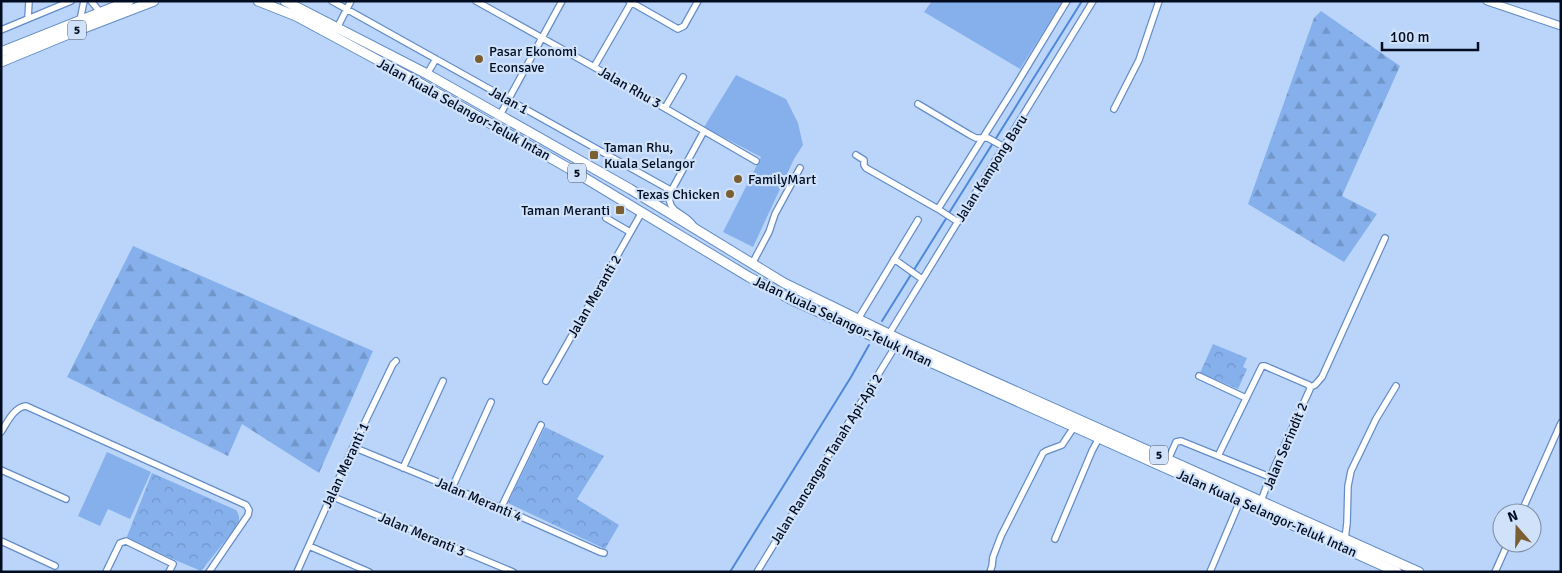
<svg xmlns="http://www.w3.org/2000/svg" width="1562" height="573" viewBox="0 0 1562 573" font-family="Signika,sans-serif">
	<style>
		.grass { fill: #85b0eb }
		.forest { fill: url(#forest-firs) }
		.park { fill: url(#park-crowns) }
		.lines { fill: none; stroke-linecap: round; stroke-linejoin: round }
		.stream { stroke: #4d88da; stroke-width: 2 }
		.minor-casing { stroke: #648cc6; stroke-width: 8 }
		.tertiary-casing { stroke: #648cc6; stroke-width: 9 }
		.trunk-casing { stroke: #648cc6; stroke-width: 11 }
		.minor { stroke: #fff; stroke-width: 5.5 }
		.tertiary { stroke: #fff; stroke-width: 7 }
		.trunk { stroke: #fff; stroke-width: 9 }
		.poi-dot { fill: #7b5f32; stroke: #d0e2fa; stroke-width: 2 }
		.labels { text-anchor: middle; stroke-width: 4.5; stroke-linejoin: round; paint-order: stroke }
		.shield { fill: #d0e2fa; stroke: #3f4c62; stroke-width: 1 }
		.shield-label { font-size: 12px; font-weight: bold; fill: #010c21 }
		.poi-label { font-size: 14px; fill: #010c21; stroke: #d0e2fa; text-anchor: start }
		.street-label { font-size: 14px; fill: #010c21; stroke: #d0e2fa }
	</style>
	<defs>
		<pattern id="forest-firs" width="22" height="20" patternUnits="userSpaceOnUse" patternTransform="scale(1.25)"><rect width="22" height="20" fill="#85b0eb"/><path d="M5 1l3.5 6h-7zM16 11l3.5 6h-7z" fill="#7196c9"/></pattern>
		<pattern id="park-crowns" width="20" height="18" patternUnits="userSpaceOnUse" patternTransform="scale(1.25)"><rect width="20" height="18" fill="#85b0eb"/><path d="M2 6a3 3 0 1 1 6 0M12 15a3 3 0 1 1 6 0" fill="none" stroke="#7196c9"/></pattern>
	</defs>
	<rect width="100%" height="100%" fill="#bbd5fa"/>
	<path class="grass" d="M932,1H1063L1020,69L924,12Z
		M736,75L786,99L798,123L803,145L794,159L753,247L723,232L761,157L704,127Z
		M107,452L151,472L130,519L108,509L100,526L78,516Z"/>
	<path class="forest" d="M1321,11L1400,66L1342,196L1377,214L1344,262L1248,204L1314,18Z
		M133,246L373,351L319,473L242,424L228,456L67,377Z"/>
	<path class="park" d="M1213,344L1247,358L1243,367L1247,369L1238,389L1200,373Z
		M545,427L604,456L577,499L619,525L605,549L508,503Z
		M152,473L236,510C240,516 240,519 237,526L201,571L126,539Z"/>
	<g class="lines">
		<path class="stream" d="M949,213L1082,1
			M882,321L947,217
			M730,572L851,377L869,345"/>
		<g class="minor-casing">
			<path id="minor" d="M91,1L100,12
				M332,1L672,191
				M476,1L594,67L756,161
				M629,1L678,29L684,26L698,1
				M28,18L29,1
				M80,20L84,1
				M1,30L71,1
				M336,30L351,1
				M594,67L631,3
				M427,74L436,59
				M918,104L970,135L976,138H988L1004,147
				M665,108L683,77
				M1114,109L1139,60L1159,1
				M500,115L562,1
				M856,155L864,160V165L866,168L938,209L958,222
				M639,192C652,195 656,203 669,195L704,131
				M669,195C669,215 684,211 694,226
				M938,209L1013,90L1067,1
				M606,218L630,232
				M894,259L922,279
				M752,264L769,232L775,214L800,168
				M858,319L918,220
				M889,334L1093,1
				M1199,376L1246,398
				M546,381L642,212
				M1310,387L1315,385L1322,377L1385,238
				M1,432C7,423 14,407 26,406L246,505L249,510L248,515L209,572
				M353,447L501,508L600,552L604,553
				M1218,456L1262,366H1265L1309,385L1310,389L1270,477L1261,501
				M1168,460L1176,442L1181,441L1270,477
				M403,468L443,381
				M1,470L66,499
				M452,488L491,402
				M331,496L513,572
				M501,508L541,425
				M1521,513L1561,423
				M1055,539L1092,451L1099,438
				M1345,539L1347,523L1348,486L1351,471L1376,419L1396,386
				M1,541L55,566
				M309,546L369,572
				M106,572L120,543L126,541L173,564L169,572
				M297,572L353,447L393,364L396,361
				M757,572L895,347
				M990,572L992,566L993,557L1001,536L1043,453L1046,451L1062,445L1074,427
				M1210,572L1240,501
				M1495,572L1508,543"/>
		</g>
		<g class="tertiary-casing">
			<path id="tertiary" d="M1487,1L1561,26"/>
		</g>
		<g class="trunk-casing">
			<path id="trunk" d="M258,1L296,16L409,77L570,169L749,277L792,300L1397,572
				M285,1L427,74L630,189L784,283L899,339L1419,572
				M1,52L129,1
				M1,62L76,31L154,1"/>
		</g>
		<use href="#minor" class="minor"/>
		<use href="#tertiary" class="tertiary"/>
		<use href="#trunk" class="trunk"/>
	</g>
	<g class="poi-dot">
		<circle cx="479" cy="59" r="5"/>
		<rect x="589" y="150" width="10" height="10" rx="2.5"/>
		<circle cx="738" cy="179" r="5"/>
		<circle cx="730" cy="194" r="5"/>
		<rect x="615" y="205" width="10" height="10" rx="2.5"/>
	</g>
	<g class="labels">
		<g class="shield">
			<rect x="68" y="20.5" width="18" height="19" rx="4"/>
			<rect x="568" y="163.5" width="18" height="19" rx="4"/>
			<rect x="1150" y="445.5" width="18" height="19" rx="4"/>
		</g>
		<g class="shield-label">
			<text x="77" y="34">5</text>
			<text x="577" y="177">5</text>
			<text x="1159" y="459">5</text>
		</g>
		<g class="poi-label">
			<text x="489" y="56">Pasar Ekonomi<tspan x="489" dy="16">Econsave</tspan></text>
			<text x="604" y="152">Taman Rhu,<tspan x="604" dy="16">Kuala Selangor</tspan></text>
			<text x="748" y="184">FamilyMart</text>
			<text x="720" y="199" text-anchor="end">Texas Chicken</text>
			<text x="610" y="215" text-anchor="end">Taman Meranti</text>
		</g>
		<g class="street-label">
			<text transform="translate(630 87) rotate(30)" y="5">Jalan Rhu 3</text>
			<text transform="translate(509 100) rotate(29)" y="5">Jalan 1</text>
			<text transform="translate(464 109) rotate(29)" y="5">Jalan Kuala Selangor-Teluk Intan</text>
			<text transform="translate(991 168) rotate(-58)" y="5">Jalan Kampong Baru</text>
			<text transform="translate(594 296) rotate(-60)" y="5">Jalan Meranti 2</text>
			<text transform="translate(843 321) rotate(25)" y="5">Jalan Kuala Selangor-Teluk Intan</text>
			<text transform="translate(1285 446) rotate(-67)" y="5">Jalan Serindit 2</text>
			<text transform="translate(826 459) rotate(-58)" y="5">Jalan Rancangan Tanah Api-Api 2</text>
			<text transform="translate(345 465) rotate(-65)" y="5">Jalan Meranti 1</text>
			<text transform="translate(479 499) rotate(23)" y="5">Jalan Meranti 4</text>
			<text transform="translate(1267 513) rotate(24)" y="5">Jalan Kuala Selangor-Teluk Intan</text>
			<text transform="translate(422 534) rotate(23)" y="5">Jalan Meranti 3</text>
		</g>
	</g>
	<rect width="1562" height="573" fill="none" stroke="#010c21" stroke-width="5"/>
	<g transform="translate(1517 528) rotate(340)"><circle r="24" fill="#d0e2fa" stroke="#7d8ca3"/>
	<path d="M0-4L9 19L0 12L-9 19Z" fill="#7b5f32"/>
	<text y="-8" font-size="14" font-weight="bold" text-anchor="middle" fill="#010c21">N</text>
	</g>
	<path d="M1382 42v8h96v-8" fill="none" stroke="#010c21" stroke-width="2.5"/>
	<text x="1390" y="42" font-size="15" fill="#010c21" stroke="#d0e2fa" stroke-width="4" paint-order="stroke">100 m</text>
</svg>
